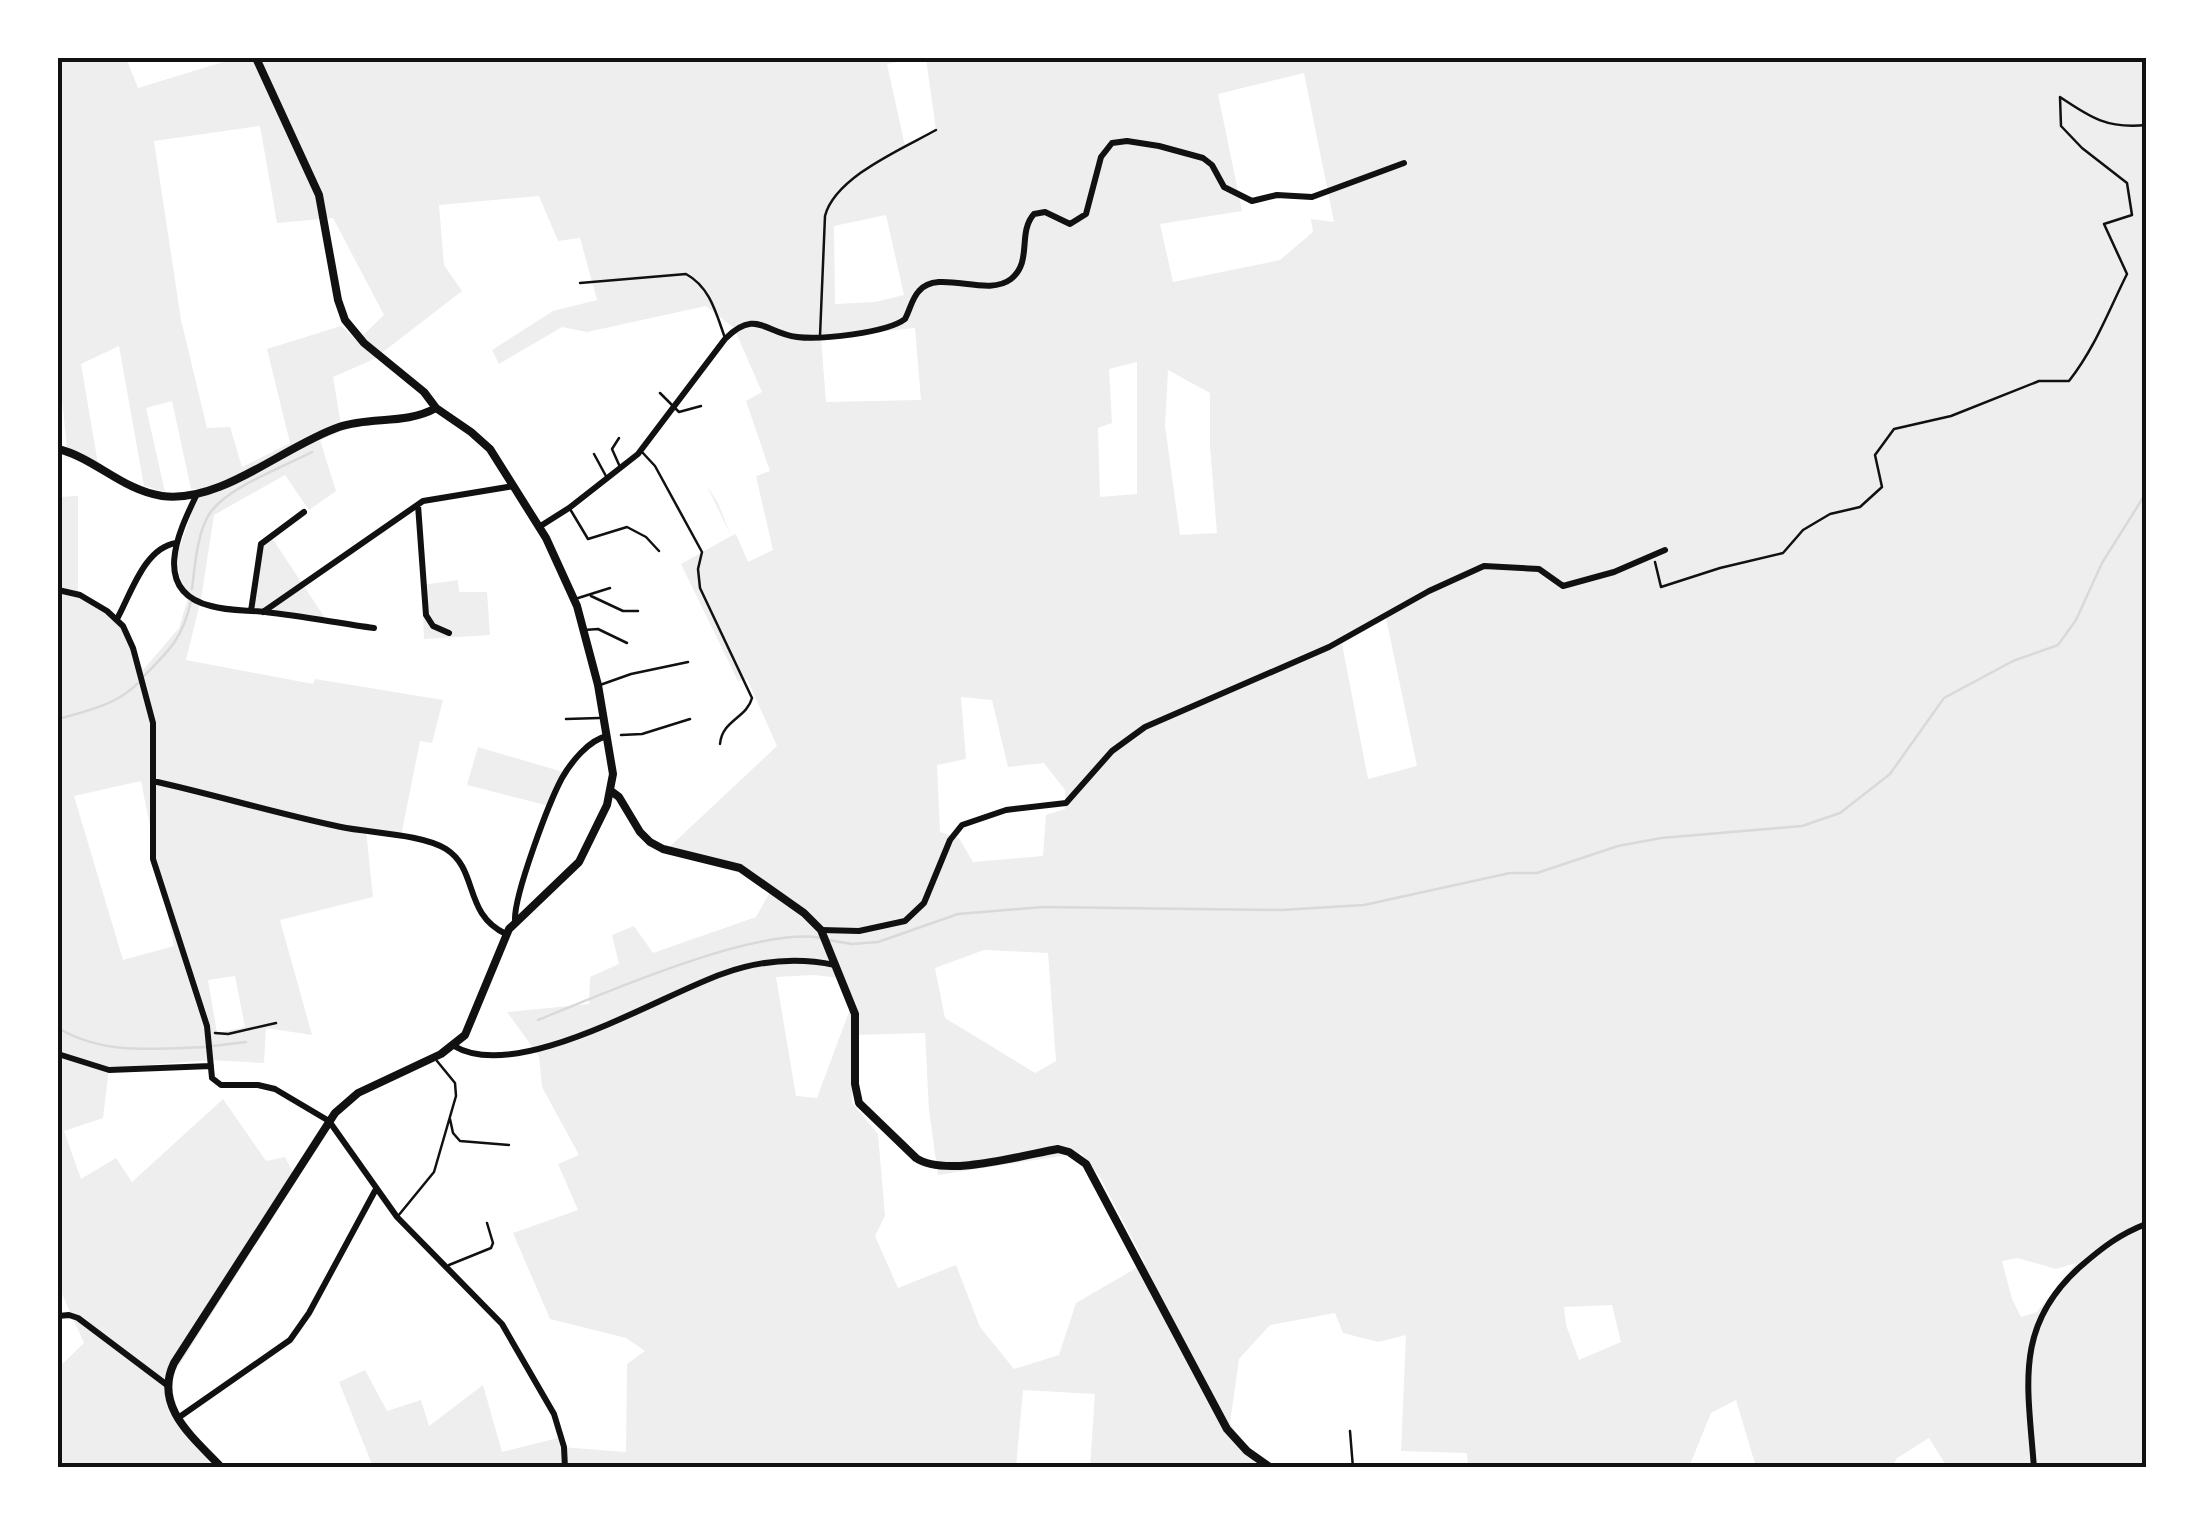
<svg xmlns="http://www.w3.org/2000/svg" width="2204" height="1525" viewBox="0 0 2204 1525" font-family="Montserrat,sans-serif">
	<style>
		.green { fill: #eee; fill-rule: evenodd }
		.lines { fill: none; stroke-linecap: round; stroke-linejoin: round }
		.stream { stroke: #d9d9d9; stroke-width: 2.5 }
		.path { stroke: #111; stroke-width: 2.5 }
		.service { stroke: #111; stroke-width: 2.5 }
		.minor { stroke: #111; stroke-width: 6 }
		.tertiary { stroke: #111; stroke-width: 8 }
		.neatline { fill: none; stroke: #111; stroke-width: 4 }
	</style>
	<rect width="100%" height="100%" fill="#fff"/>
	<path class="green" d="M58,58H126L138,88L236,58H922L887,64L905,146L936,130L926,58H2146V1467H1947L1929,1438L1897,1458L1892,1467H1756L1736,1400L1711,1413L1689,1467H1468L1467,1453L1401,1451L1406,1335L1378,1342L1343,1333L1335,1313L1270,1325L1239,1359L1230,1423L1256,1464L1262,1467H1090L1095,1394L1023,1390L1016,1467H373L339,1382L365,1370L387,1411L421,1400L429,1426L483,1385L502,1452L558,1438L561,1447L626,1452L627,1364L645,1351L626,1338L550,1319L513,1233L578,1210L558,1164L579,1155L542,1087L539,1056L507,1012L589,1004L590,977L619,964L612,935L634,926L653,953L756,917L770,892L741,870L664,852L777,746L747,679L738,681L681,564L731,536L707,486L718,503L731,536L736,534L748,562L773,550L756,476L770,471L746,401L762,392L734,328L706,306L587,332L562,327L499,364L492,350L553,311L597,300L580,238L558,241L539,196L439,205L444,265L462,291L374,359L333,377L342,431L320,440L336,491L309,510L285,475L214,515L201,599L186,660L313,684L315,679L443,700L432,743L420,741L401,836L366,830L373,897L280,920L312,1035L266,1028L264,1063L211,1060L109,1068L103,1118L64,1131L81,1179L116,1158L132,1182L223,1099L266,1161L285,1157L297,1180L173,1375C165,1412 194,1432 216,1458L208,1467H58V1368L84,1343L58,1285V497L78,496V592L124,623L143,670L179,628L188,598L179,575L177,555L200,489H191L172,401L146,408L165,492L144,486L119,346L81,364L98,464L67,448L58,360ZM1304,73L1334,222L1311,219L1313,232L1280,260L1173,282L1160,224L1242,211L1218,94ZM260,126L277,223L333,218L384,315L357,341L341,326L267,349L290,443L242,467L230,427L207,428L181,320L154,141ZM886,215L904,295L875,302L835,304L834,226ZM915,328L921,400L826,402L821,338ZM1137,362V494L1100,497L1098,428L1112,423L1109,369ZM1168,370L1210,393V446L1217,533L1180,535L1165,426ZM1386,618L1417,766L1368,779L1342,644ZM961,697L992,700L1008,767L1044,763L1065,790V809L1046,815L1043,856L973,862L959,838L940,832L937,765L966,759ZM141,781L174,946L123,960L74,796ZM984,950L1048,953L1056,1061L1035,1073L945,1018L935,968ZM814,975L840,978L850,1009L817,1098L796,1096L776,977ZM235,976L245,1027L217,1033L208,980ZM925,1033L929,1110L938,1175L1081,1153L1100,1177L1145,1263L1076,1303L1059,1355L1014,1369L980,1327L956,1265L898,1288L875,1236L885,1216L878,1134L852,1103L853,1035ZM2018,1258L2056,1269L2076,1263L2037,1312L2021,1317L2012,1299L2002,1261ZM1612,1305L1621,1342L1579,1360L1566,1325L1564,1307Z
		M272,538L325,618L251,608L261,547Z
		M458,580L459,592H487L490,635L424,639L422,585Z
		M478,747L563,772L553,807L467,785Z"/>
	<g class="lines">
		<path class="stream" d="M192,589C195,566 197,532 210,513C228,487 283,467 312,452
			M143,677C169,651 183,638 191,601
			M58,719C86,711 117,705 138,683
			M828,940L852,944L878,942L958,914L1043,907L1281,910L1364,905L1510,873H1537L1618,846L1661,838L1802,826L1840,813L1890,774L1944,698L2013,661L2058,645L2076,620L2102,563L2146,493
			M538,1020C602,994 757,926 821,938
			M58,1028C103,1055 153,1049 205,1047
			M213,1046L246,1042"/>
		<path class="path" d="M2142,58L2146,63
			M1655,562L1661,587L1720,568L1783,553L1803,530L1830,514L1860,507L1882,487L1875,455L1894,429L1951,416L2039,381H2069C2095,348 2108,312 2127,274L2104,224L2132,215L2127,183L2082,148L2061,126L2060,97C2091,118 2108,129 2146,125
			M215,1033L228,1034L276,1023"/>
		<path class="service" d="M580,283L686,274C710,287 716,313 725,338
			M820,336L825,216C835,177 902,149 936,130
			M660,393L679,412L701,406
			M619,438L612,449L620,467
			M642,452L655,466L702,552L698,569L700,588L752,698C747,718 722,720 720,744
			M594,454L607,478
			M570,509L588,539L627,527L646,537L659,551
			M591,596L623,611H638
			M575,599L610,588
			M584,630L598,629L627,643
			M600,685L631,674L688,662
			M566,719L599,718
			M621,735L642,734L690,719
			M450,1119L453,1133L460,1141L509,1145
			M398,1216L434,1172L456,1096L455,1083L437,1061
			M449,1265L491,1248L493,1243L487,1223
			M1350,1431L1353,1468"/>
		<path class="minor" d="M196,496C178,533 151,591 211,606C228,611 247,610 265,612C301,616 338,623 374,628
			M418,505L426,615L433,626L449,633
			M539,527L569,508L638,454L725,339C756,308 765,333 797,337C820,340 887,333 905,319C910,310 912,298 919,291C938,268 987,298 1011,279C1033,261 1017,233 1034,214L1045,212L1070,224L1086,214L1101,157L1112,143L1127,141L1159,146L1203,158L1212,165L1224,187L1252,201L1277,195L1312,197L1404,163
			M58,590L80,595L107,611L123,626L133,648L153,723V859L207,1026L212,1078L221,1085H258L275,1089L329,1121L397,1217L502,1324L554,1414L564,1447L565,1468
			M251,611L261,544L304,512
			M263,612L423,501L514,486
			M117,619C131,594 144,548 176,543
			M153,781C216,795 278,814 341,827C370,833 422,834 446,849C479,870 463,914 506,934
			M515,920C514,895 549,802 562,778C571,762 589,740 607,736
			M821,930L859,931L905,921L924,903L950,840L962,825L1006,810L1066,803L1112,751L1145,727L1329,647L1429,591L1484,566L1539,569L1563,586L1614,572L1665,550
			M454,1046C517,1084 659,996 722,974C760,960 796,957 835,965
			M58,1054L109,1070L211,1066
			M58,1316L69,1315L78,1318L167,1385
			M178,1418L290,1340L309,1313L376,1189
			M2034,1468C2028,1386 2013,1326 2081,1266C2103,1247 2120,1234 2146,1224"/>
		<path class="tertiary" d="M58,449C95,458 122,490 162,496C221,504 284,446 339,427C371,416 405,425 436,408
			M611,791L619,797L640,832L650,842L663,849L740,868L804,913L821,930L855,1014V1084L859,1103L916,1158C945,1178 1023,1155 1058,1149L1069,1152L1086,1164L1227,1429L1247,1451L1271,1468
			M222,1468C194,1438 153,1407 174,1363L335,1113L358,1093L441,1054L465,1035L509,929L579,862L607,805L613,774L598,685L577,606L546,538L490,449L471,432L436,408L424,392L364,343L345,320L338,300L319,195L256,58"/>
	</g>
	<rect width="2204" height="1525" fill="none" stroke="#ffffff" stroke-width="120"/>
	<rect x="60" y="60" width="2084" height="1405" class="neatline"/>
</svg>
